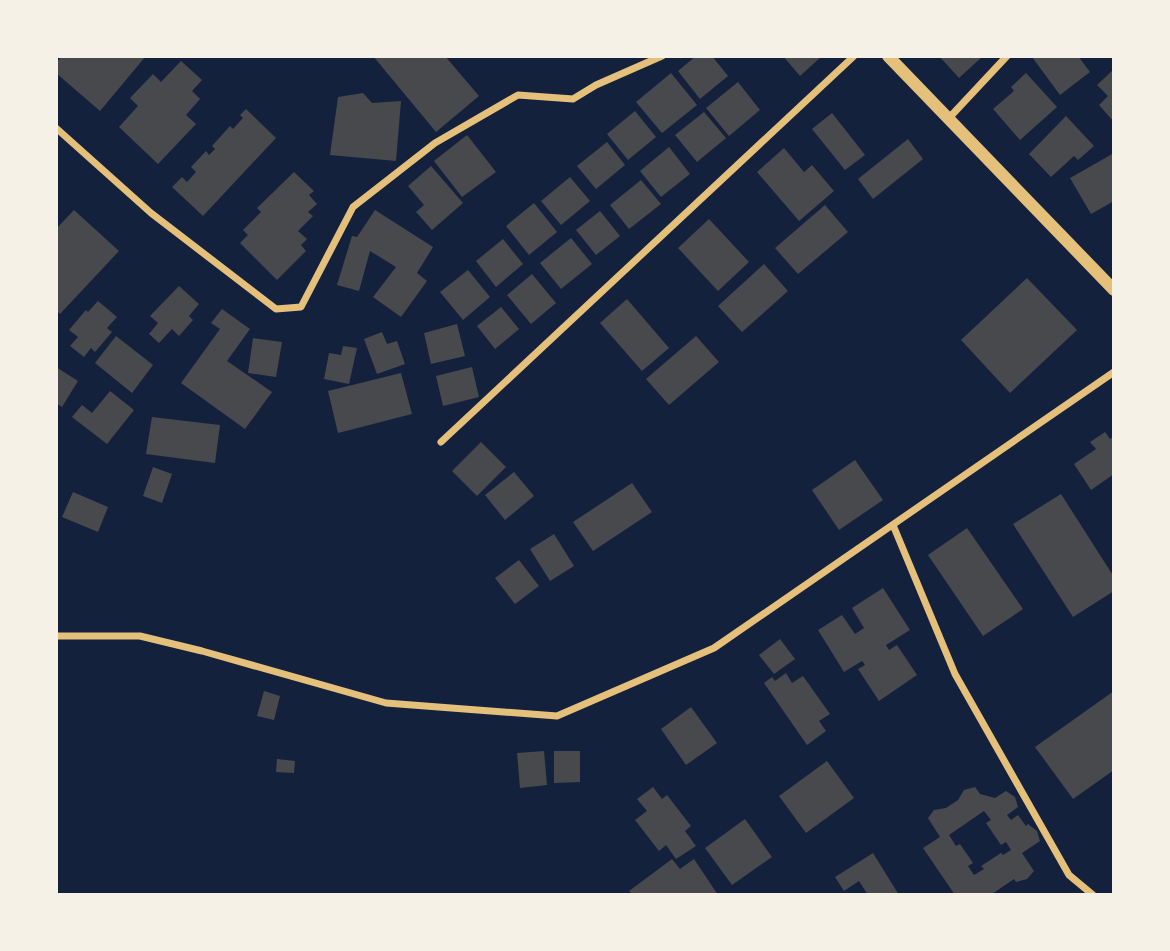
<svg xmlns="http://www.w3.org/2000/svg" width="1170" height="951" viewBox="0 0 1170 951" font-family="'Fira Sans Condensed',sans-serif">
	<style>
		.building { fill: #48494c; fill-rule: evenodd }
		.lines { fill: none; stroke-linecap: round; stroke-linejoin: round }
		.minor { stroke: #e5c07b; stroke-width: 7 }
		.tertiary { stroke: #e5c07b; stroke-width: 12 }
	</style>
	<rect width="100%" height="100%" fill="#14213d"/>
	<path class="building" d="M62,56H146L100,111L56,73V63Z
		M373,56H445L479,96L436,132Z
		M696,56H712L728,76L700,99L678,71Z
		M783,56H822L800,76Z
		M939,56H983L959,78Z
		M1034,56H1078L1090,72L1060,95L1032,57Z
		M181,61L202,80L192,91L200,99L186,115L196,124L158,164L119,127L138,106L130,98L153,74L161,82Z
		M1114,69V122L1099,105L1108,96L1097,85Z
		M671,73L697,105L662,133L636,102Z
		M1026,73L1057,107L1020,140L993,109L1014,91L1011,87Z
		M738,82L760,110L729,136L706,108Z
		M363,93L372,103L401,101L396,161L330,155L338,97Z
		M246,109L276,138L203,216L172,187L182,177L187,182L196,172L191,167L206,151L209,155L215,149L212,146L230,126L233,129L243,118L240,115Z
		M635,111L656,137L628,160L607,134Z
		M704,112L726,138L697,162L675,135Z
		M832,113L865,155L845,170L812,129Z
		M1066,116L1094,146L1078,160L1074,156L1051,177L1029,154Z
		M467,135L496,172L462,197L434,161Z
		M908,139L923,159L873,199L858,179Z
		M607,142L625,165L596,189L577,166Z
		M669,147L690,174L661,197L640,171Z
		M784,148L804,172L812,165L834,191L799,221L757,172Z
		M1114,153V201L1091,214L1070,178Z
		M431,166L463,203L432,230L416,212L424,205L408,186Z
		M294,172L314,191L309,195L317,204L308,212L313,216L298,231L307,239L301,245L306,251L277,280L240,243L248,235L243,230L261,212L257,208Z
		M570,177L590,201L561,225L541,201Z
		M641,180L661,204L629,229L610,205Z
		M534,203L557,232L529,255L506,226Z
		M825,205L848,232L798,274L775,248Z
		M74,210L119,251L60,314L56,310V229Z
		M375,210L433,247L417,273L427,281L401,317L373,297L396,267L370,251L359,291L337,285L352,236L357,237Z
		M600,211L620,236L596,255L576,230Z
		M709,219L749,262L718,291L678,248Z
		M571,238L592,264L561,289L540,263Z
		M503,239L523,264L496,287L476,261Z
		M764,264L788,291L742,332L718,306Z
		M468,270L490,297L463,320L440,292Z
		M532,274L556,303L531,324L507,295Z
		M1027,278L1077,330L1010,393L961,340Z
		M179,286L199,304L189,316L193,320L179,336L172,329L159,343L149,334L158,323L150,316Z
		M627,299L669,348L642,371L600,323Z
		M98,301L117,317L107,328L112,332L95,352L91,348L84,357L70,346L78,337L69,330L86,310L88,312Z
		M501,307L519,329L495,349L477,326Z
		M222,309L250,329L227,361L272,392L245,429L181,383L220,329L211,323Z
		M457,324L465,356L431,364L424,333Z
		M382,332L387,344L397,341L405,364L377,374L364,339Z
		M116,336L153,365L132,393L95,363Z
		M696,336L719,362L669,405L646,379Z
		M253,338L282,342L276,377L248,373Z
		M343,346L357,348L349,384L324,379L329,353L341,355Z
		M56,367L78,381L62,407L56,403Z
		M472,367L479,397L443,406L436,376Z
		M401,373L412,414L338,433L328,391Z
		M110,391L134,410L107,444L72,417L82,405L92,413Z
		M152,417L220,425L215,463L146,454Z
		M1105,432L1110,439L1114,436V474L1091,490L1074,464L1096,449L1090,442Z
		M481,442L506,467L477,496L452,471Z
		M855,460L883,500L839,530L812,490Z
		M153,467L172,474L162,503L143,496Z
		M514,472L534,496L505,520L485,495Z
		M632,483L652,512L593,551L573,522Z
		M73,492L108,507L98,532L62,517Z
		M1061,494L1114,577V591L1073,617L1013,524Z
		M967,528L1023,609L983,636L928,555Z
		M554,534L574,566L550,581L530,549Z
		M519,560L539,586L515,604L495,578Z
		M883,588L910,630L886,645L889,650L897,645L917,675L879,701L858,669L865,665L862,661L844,672L818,630L842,615L855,634L864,628L852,608Z
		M780,639L795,659L774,674L759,655Z
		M786,673L792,683L803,676L830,714L819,721L826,731L807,745L764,683L772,677L775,681Z
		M264,691L280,696L274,720L257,716Z
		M1114,691V770L1073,799L1035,747Z
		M691,707L717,743L686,765L661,729Z
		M544,751L547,785L520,788L517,753Z
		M554,751H580V782L554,783Z
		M277,759L295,761L294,773L276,772Z
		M827,761L854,798L806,833L779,796Z
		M653,787L662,799L667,795L691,826L685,831L696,846L676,859L666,845L659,851L635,820L647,811L637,799Z
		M975,787L980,794L995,798L1006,791L1015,797L1018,807L1007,815L1011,820L1018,815L1026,826L1028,824L1037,831L1040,841L1022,853L1034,871L1027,879L1016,882L1014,879L992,894L955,895L923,848L940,837L928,818L934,810L946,808L958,800L964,790ZM984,811L991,820L986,823L1001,845L1006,842L1011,850L1003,855L1001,853L981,866L984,869L974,875L968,866L973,863L960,844L956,846L949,835Z
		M745,819L772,857L732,885L705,848Z
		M873,853L899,895H868L859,881L844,891L835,877Z
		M672,859L680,869L694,859L718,895H633L629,891Z"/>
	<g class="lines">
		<path class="minor" d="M949,118L1007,56
			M56,128L151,213L276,309L301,307L353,207L435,143L518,95L573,99L596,85L662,56
			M441,442L854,56
			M893,525L955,674L1069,875L1093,895
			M56,636H140L202,651L386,703L557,716L714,648L1114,372"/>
		<path class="tertiary" d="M888,56L1114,290"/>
	</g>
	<rect width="1170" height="951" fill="none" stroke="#f6f1e7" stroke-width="116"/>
</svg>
